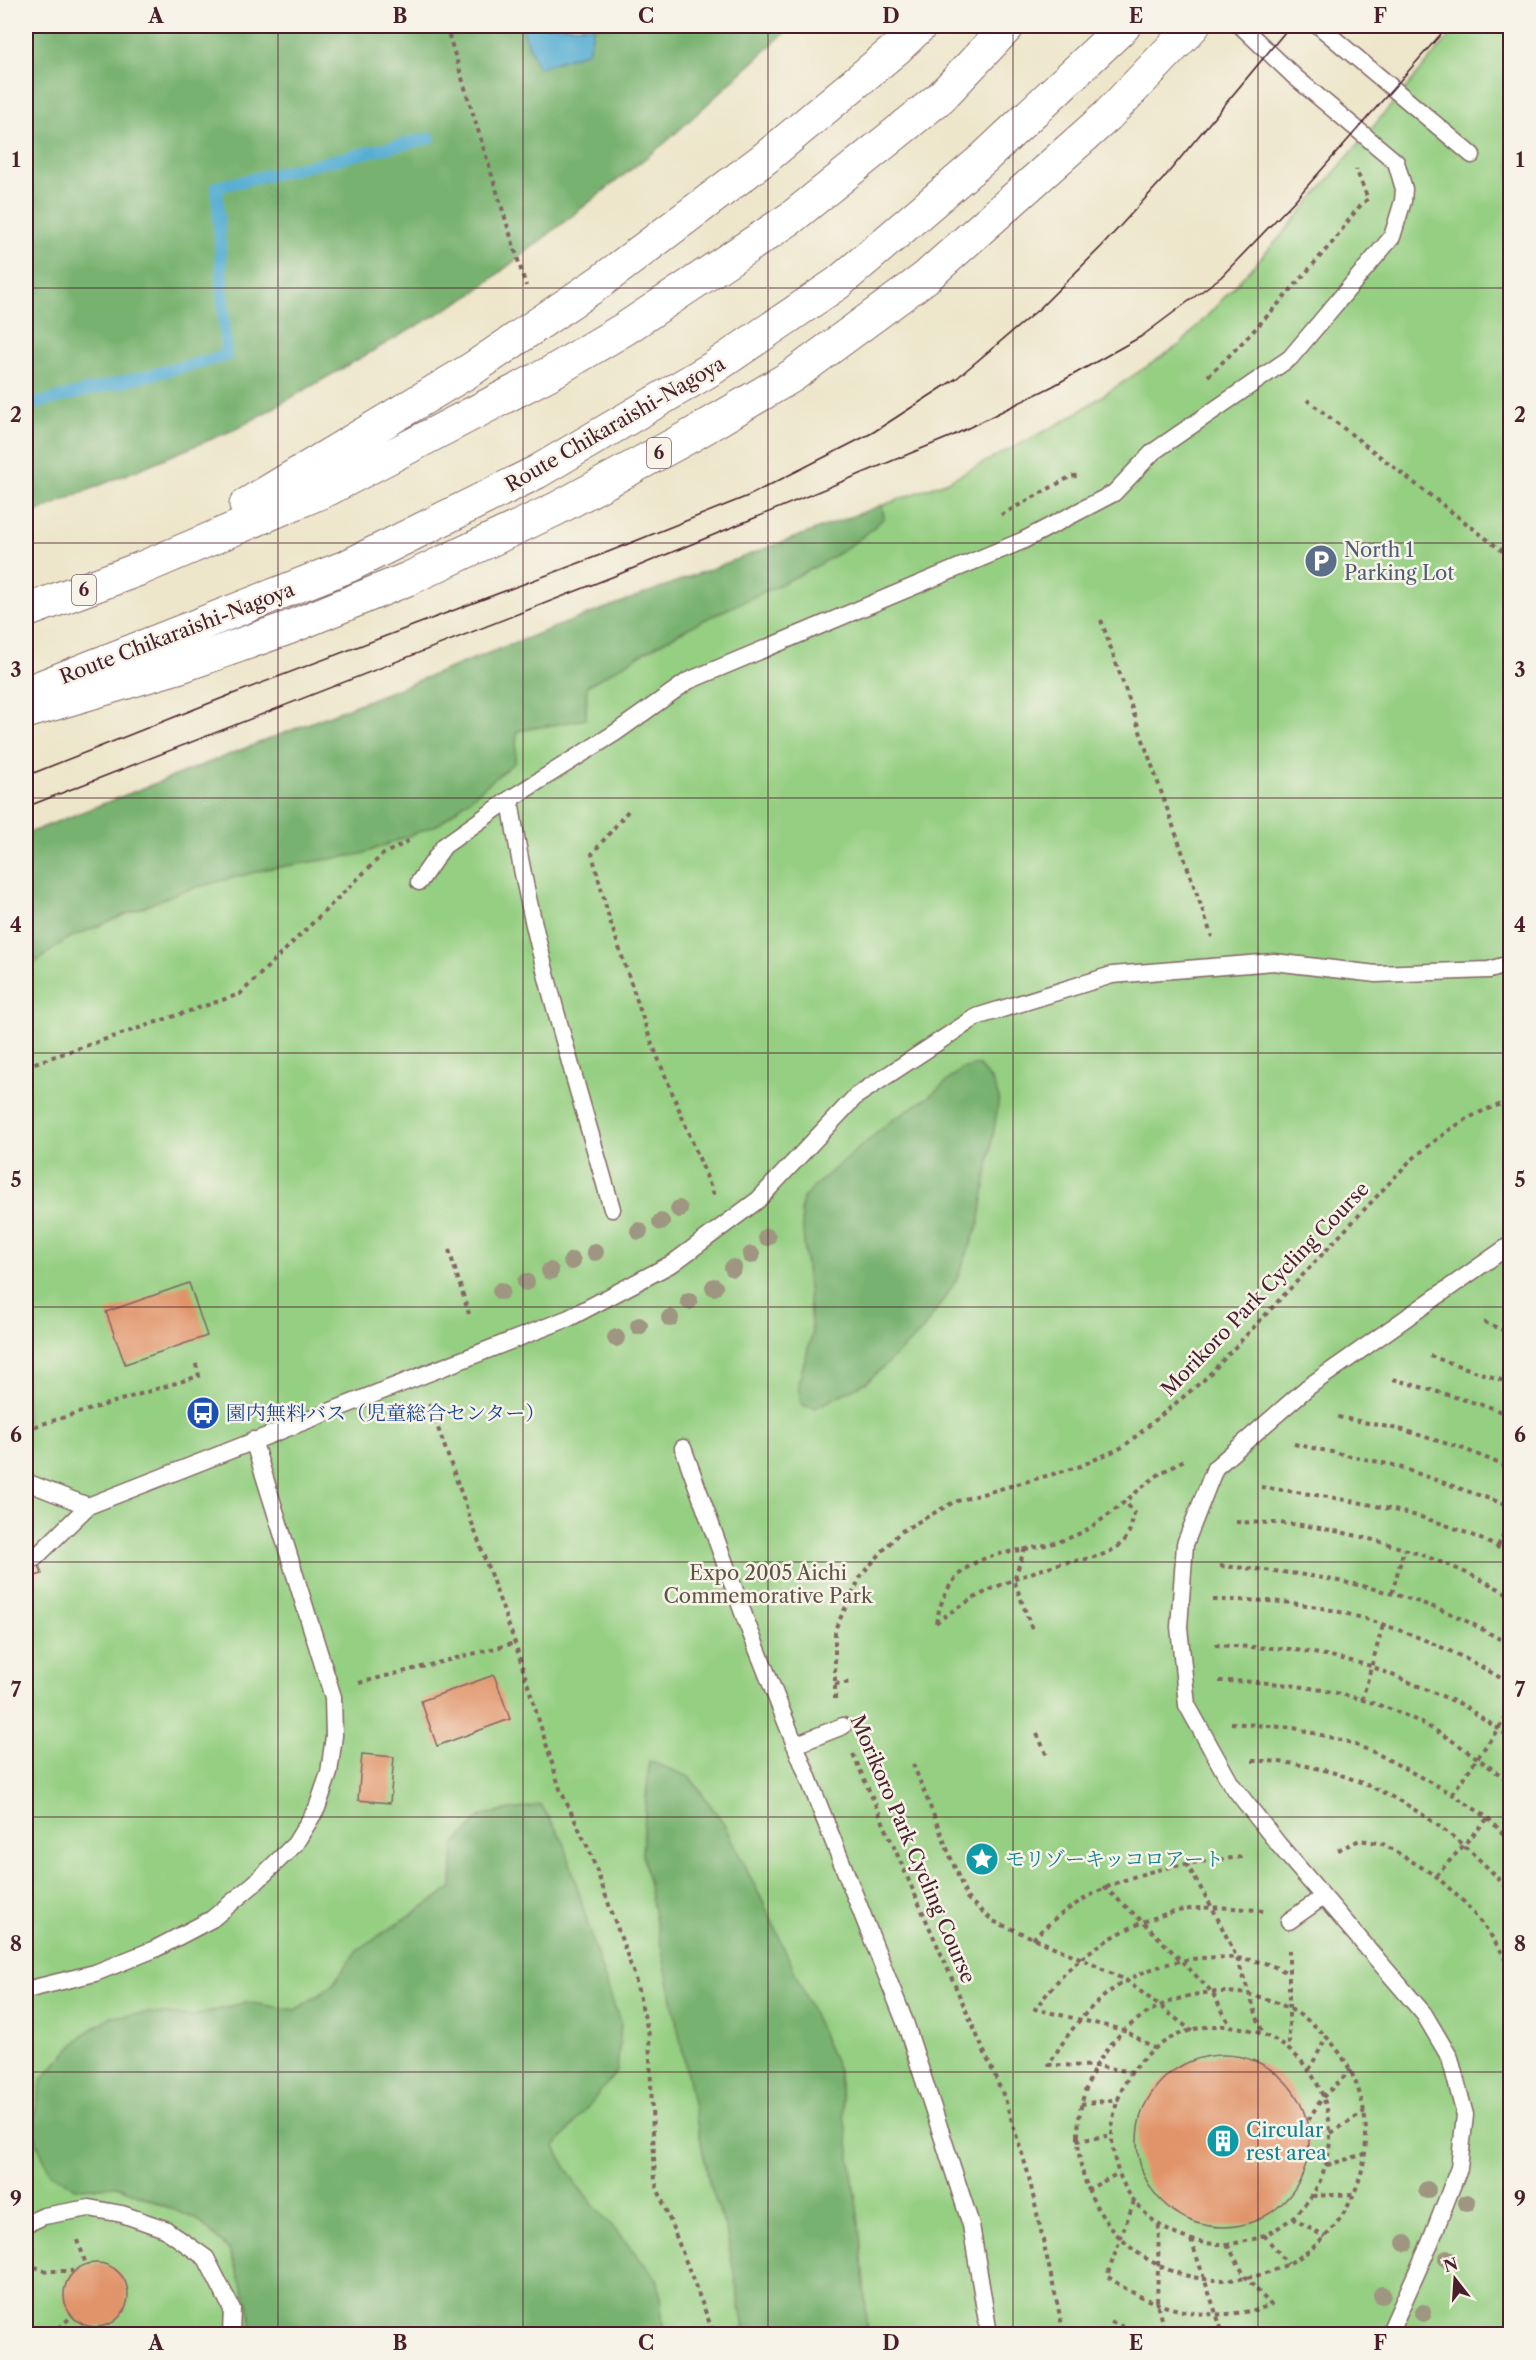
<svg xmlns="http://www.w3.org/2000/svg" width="1536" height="2360" viewBox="0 0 1536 2360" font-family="'Libre Caslon Text','Noto Serif JP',serif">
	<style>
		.green { fill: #95cf82; stroke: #707756; stroke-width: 1.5 }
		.forest { fill: #78b270; stroke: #61684e; stroke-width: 1.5 }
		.water { fill: #56aed3; stroke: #50667f; stroke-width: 1.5 }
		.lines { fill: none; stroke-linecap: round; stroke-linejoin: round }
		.stream { stroke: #56aed3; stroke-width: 12 }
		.building { fill: #e1946b }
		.lane-casing { stroke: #836563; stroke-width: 19 }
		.primary-casing { stroke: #836563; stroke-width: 35 }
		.path { stroke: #836563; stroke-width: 4; stroke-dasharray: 4.5 4.5; stroke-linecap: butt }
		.lane { stroke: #fff; stroke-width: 16 }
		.primary { stroke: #fff; stroke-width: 33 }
		.tram { stroke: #4a1f2b; stroke-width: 1.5 }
		.tree { fill: #9f9681 }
		.grid { fill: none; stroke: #4a1f2b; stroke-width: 1.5; stroke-opacity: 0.55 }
		.labels { text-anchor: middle; stroke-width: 5; stroke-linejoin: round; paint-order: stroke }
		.shield { fill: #f7f3e8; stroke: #7e5f64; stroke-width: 1.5 }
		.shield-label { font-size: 18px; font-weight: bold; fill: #4a1f2b }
		.street-label { font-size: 20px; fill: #4a1f2b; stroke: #f7f3e8 }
		.service-label { font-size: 20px; fill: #4e5e75; stroke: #f7f3e8; text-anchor: start }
		.transit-label { font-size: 20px; fill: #164399; stroke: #f7f3e8; text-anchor: start }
		.park-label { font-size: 20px; fill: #605445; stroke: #f7f3e8 }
		.culture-label { font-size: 20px; fill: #0d838f; stroke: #f7f3e8; text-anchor: start }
		.neatline { fill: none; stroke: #4a1f2b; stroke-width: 2 }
		.grid-label { font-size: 20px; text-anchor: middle; font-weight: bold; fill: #4a1f2b }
	</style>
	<rect width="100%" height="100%" fill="#f7f3e8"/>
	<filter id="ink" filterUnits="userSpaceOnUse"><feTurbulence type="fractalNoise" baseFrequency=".0167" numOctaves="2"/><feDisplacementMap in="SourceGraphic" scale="12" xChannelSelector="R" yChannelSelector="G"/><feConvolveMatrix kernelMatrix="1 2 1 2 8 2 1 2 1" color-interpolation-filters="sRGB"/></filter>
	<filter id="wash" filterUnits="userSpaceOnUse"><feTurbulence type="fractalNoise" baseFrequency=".008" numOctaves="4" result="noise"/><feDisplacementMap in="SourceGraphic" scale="24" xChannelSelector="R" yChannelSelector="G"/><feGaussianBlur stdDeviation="1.35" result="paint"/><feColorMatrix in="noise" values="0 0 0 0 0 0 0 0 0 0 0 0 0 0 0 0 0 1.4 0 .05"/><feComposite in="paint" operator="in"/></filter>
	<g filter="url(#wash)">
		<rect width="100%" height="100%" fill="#ede6ca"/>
		<path class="green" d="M1458,26H1510V2334H26V834L553,628L948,481L1066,420L1181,344L1280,237Z"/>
		<path class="forest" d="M26,26H792L666,142L471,295L238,428L26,516Z
			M882,505L884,518C833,568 756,593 694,625C657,644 622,666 587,686L586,719L517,731L515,762L439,824L362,854L267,869L182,891L67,939L26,969V834L553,628Z
			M978,1065L992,1081L999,1098L979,1224L956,1281L922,1331L867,1382L815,1408L801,1405L798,1384L812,1335L801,1209L803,1198L819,1182L891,1121L927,1098L962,1069Z
			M649,1761L690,1777L722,1821L769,1914L838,2070L859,2223L868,2334H745L726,2230L709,2182L642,1852Z
			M541,1805L564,1842L600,1965L621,2024L617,2071L555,2147L576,2184L658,2280L664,2334H252L249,2306L229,2250L198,2220L117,2186L76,2188L49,2172L32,2129L42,2079L83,2035L111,2017L148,2013L195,2016L246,2002L295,2010L331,1987L357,1950L452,1888L454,1845L482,1815Z"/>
		<path class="water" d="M521,26H594L588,52L538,68Z"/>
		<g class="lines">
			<path class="stream" d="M26,406L226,356L217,187L430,138"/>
		</g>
		<g id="blocks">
			<path class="building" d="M189,1283L207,1336L125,1364L106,1312Z
				M30,1540L42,1574L26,1579V1541Z
				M494,1675L510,1719L437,1746L421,1701Z
				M362,1754L394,1757L390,1803L358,1800Z
				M1137 2141a86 86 0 1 1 172 0a86 86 0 1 1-172 0Z
				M64 2295a32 32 0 1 1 64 0a32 32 0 1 1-64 0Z"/>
		</g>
	</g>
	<g filter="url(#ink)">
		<use href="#blocks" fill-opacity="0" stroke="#836563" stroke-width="1.5"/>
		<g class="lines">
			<g class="lane-casing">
				<path id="lane" d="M1319,26L1472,155
					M510,799C530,938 574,1074 612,1209
					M419,882L444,846L510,799L615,733L688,681L1022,541L1114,493L1153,452L1290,358L1392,237L1403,201L1404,189L1396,162L1295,77L1241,26
					M683,1448L746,1621L905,2022L971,2225L989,2334
					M26,1482L88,1506
					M35,1558L88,1506L569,1318L673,1263L758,1200L856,1096L976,1017L1112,975L1274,962L1376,974L1489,970L1510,964
					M795,1745L843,1726
					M1289,1921L1323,1897
					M26,1990L95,1973L155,1949L212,1919L255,1883L295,1844L317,1808L329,1773L334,1736L333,1697L253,1440
					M26,2224L44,2216L89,2208L122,2214L165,2229L206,2258L232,2309L231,2334
					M1389,2334L1430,2243L1459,2168L1465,2115L1450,2058L1424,2014L1279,1845L1231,1784L1187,1705L1179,1627L1185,1544L1215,1468L1308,1387L1510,1245"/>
			</g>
			<g class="primary-casing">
				<path id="primary" d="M246,505L472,369L600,282L764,159L896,49L920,26
					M26,611L142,568L328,489L552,372L626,328L791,218L941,97L1008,26
					M38,688L348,566L537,472L713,368L838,283L984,158L1124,26
					M26,712L181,666L288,628L410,578L556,509L692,435L792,376L925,278L1107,116L1193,26"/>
			</g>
			<path class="path" d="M446,26L526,286
				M1208,376C1252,335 1291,290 1330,245C1343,231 1352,211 1368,199L1356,169
				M1307,400L1510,557
				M1001,515L1070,477L1080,475
				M1101,620L1212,937
				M628,811L592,854L609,918L649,1036L714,1195
				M26,1066L240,994L382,855L412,839
				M449,1250L469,1314
				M1484,1322L1510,1333
				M1430,1356L1510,1383
				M1393,1379L1493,1408L1510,1417
				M429,1403L515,1643L560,1789L590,1852L634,1974L649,2035L655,2182L714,2334
				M1338,1417L1403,1430L1464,1449L1510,1468
				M26,1429L199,1376L195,1361
				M1294,1444L1393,1465L1510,1506
				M1261,1487C1346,1499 1435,1511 1510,1554
				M1236,1522C1261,1523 1289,1522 1314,1527C1383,1539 1450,1561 1510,1595
				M1498,1546L1510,1521
				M1025,1548L1014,1580L1033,1632
				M1220,1566C1301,1572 1373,1583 1449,1613C1470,1622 1491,1634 1510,1645
				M1392,1593L1404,1549
				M1213,1600C1239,1600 1265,1600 1291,1603C1361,1611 1452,1646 1510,1684
				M936,1623C954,1532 1026,1564 1084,1531C1111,1516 1133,1493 1158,1475C1167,1469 1177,1464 1186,1459
				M936,1623C970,1596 1011,1579 1052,1566C1077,1558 1102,1561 1122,1543C1130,1535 1132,1523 1134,1513L1125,1501
				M1215,1645L1290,1649L1331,1656L1371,1666L1463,1705L1510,1737
				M1219,1681C1295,1681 1376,1694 1443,1735C1466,1749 1488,1766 1510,1782
				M359,1683L515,1643
				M835,1684L853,1682
				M835,1699V1629L862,1574L900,1532L954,1502L1078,1467L1123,1447L1206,1378L1409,1162C1440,1136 1470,1111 1510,1102
				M1362,1700L1383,1625
				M1231,1723L1294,1728L1348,1742L1376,1753L1452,1794L1488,1818L1510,1841
				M1037,1734L1048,1758
				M853,1754L1005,2099L1028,2173L1064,2334
				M1252,1761C1351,1759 1448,1819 1510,1892
				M913,1764L967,1898L993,1921L1082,1959L1127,1981L1192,2031
				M1452,1794L1510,1712
				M1338,1850L1360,1840L1383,1844L1436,1876L1465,1903L1490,1934L1510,1965
				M1186,1863L1213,1909L1237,1958L1263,2034
				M1436,1876L1488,1818
				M1104,1887L1144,1923L1212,1992L1231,2027
				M1033,1939C1092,1879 1162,1864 1244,1857
				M1289,1950V2050
				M1078 2136a144 144 0 1 1 288 0a144 144 0 1 1-288 0Z
				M1112 2135a109 109 0 1 1 218 0a109 109 0 1 1-218 0Z
				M1156,2049L1124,2030L1035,2009C1044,1997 1054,1985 1064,1974C1094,1943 1148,1914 1190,1909C1214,1906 1240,1908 1264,1911
				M1309,2070L1327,2036
				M1133,2072L1095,2066L1049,2065C1064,2039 1080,2016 1103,1997C1146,1961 1210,1949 1264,1963C1272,1965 1281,1970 1289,1973
				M1081,2104L1119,2099
				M1308,2120L1323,2097L1351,2070
				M1331,2133L1365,2112
				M1077,2141L1112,2135
				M1327,2165L1365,2154
				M1087,2190L1119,2173
				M1312,2196L1354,2194
				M1134,2201L1107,2276C1155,2312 1214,2325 1271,2305L1246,2278L1227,2244
				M1292,2218L1325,2237
				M1159,2225L1157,2304L1165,2334
				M1264,2235L1288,2264
				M78,2240L86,2265
				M1191,2240L1223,2334
				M26,2264L46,2271H73
				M1111,2322L1142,2334
				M52,2334L71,2317
				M99,2334L102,2327"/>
			<use href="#lane" class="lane"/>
			<use href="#primary" class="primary"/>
			<path class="tram" d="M26,776L230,695L608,552L748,496L872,433L957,378L1039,309L1102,246L1163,179L1290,26
				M26,807L617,575L952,436L1053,386L1142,336L1221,277L1295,200L1448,26"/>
		</g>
		<g class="tree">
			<circle cx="679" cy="1209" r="9"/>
			<circle cx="661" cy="1222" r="9"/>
			<circle cx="639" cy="1231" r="9"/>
			<circle cx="767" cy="1237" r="9"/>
			<circle cx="595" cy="1252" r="9"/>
			<circle cx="751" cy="1255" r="9"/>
			<circle cx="572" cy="1261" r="9"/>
			<circle cx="733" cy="1268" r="9"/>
			<circle cx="550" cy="1271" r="9"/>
			<circle cx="526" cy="1282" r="9"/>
			<circle cx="714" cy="1287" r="9"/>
			<circle cx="501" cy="1291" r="9"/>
			<circle cx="689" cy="1301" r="9"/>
			<circle cx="670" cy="1318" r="9"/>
			<circle cx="639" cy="1326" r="9"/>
			<circle cx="616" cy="1338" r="9"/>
			<circle cx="1427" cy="2190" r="9"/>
			<circle cx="1467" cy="2203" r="9"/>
			<circle cx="1405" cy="2243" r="9"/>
			<circle cx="1447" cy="2259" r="9"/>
			<circle cx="1382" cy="2295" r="9"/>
			<circle cx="1423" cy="2313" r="9"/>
		</g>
	</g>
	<path class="grid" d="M278,26V2334M523,26V2334M768,26V2334M1013,26V2334M1258,26V2334M26,288H1510M26,543H1510M26,798H1510M26,1053H1510M26,1307H1510M26,1562H1510M26,1817H1510M26,2072H1510"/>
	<defs>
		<g id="parking-disc" transform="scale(1.725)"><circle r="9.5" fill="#5c6f8a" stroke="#f7f3e8"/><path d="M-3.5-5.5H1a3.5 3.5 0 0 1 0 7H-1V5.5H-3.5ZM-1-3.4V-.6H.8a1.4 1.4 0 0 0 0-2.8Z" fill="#fff"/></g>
		<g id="bus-disc" transform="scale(1.725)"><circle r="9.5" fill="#1a4fb4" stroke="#f7f3e8"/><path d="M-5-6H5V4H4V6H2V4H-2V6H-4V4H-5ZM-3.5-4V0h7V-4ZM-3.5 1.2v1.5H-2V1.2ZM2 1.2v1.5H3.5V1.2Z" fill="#fff"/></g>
		<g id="sight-disc" transform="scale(1.725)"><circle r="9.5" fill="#0f9aa8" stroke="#f7f3e8"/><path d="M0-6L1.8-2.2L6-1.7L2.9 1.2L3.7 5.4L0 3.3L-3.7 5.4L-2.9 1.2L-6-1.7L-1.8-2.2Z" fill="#fff"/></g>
		<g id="building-disc" transform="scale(1.725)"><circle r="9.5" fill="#0f9aa8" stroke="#f7f3e8"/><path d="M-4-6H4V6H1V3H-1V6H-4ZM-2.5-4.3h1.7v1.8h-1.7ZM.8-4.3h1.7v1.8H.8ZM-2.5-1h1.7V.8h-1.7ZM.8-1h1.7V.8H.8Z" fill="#fff"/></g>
	</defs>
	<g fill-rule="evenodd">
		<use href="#parking-disc" x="1321" y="561"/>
		<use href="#bus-disc" x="203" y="1413"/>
		<use href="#sight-disc" x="982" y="1859"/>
		<use href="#building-disc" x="1223" y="2141"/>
	</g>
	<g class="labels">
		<g class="shield">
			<rect x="647" y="438" width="24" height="30" rx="4.5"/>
			<rect x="72" y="575" width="24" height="30" rx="4.5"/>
		</g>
		<g class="shield-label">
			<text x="659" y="459">6</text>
			<text x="84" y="596">6</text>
		</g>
		<g class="street-label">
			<text transform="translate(615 424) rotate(-30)" y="7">Route Chikaraishi-Nagoya</text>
			<text transform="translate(177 633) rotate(-21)" y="7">Route Chikaraishi-Nagoya</text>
			<text transform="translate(1265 1289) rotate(-46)" y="7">Morikoro Park Cycling Course</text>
			<text transform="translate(913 1849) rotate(67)" y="7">Morikoro Park Cycling Course</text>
		</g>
		<g class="service-label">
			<text x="1344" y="557">North 1<tspan x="1344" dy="23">Parking Lot</tspan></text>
		</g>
		<g class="transit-label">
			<text x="226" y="1420">園内無料バス（児童総合センター）</text>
		</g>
		<g class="park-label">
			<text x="768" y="1580">Expo 2005 Aichi<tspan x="768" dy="23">Commemorative Park</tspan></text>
		</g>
		<g class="culture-label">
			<text x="1005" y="1866">モリゾーキッコロアート</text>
			<text x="1246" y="2137">Circular<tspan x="1246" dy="23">rest area</tspan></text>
		</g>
	</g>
	<rect width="1536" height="2360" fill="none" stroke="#f7f3e8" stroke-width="66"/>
	<g transform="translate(1455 2279) rotate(343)" stroke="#f7f3e8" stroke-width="4.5" paint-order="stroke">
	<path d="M0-4.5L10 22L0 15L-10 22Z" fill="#4a1f2b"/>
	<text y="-9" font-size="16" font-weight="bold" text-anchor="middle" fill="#4a1f2b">N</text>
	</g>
	<rect x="33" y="33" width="1470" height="2294" class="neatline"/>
	<g class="grid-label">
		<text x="156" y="23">A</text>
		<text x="400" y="23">B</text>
		<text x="646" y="23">C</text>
		<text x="891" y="23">D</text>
		<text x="1136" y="23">E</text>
		<text x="1380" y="23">F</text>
		<text x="16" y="167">1</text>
		<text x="1520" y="167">1</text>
		<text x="16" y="422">2</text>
		<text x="1520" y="422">2</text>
		<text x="16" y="677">3</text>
		<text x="1520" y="677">3</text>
		<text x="16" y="932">4</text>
		<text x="1520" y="932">4</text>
		<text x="16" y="1187">5</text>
		<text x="1520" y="1187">5</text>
		<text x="16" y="1442">6</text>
		<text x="1520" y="1442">6</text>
		<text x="16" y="1697">7</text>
		<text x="1520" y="1697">7</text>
		<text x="16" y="1951">8</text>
		<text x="1520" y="1951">8</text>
		<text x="16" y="2206">9</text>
		<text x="1520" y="2206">9</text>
		<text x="156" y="2350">A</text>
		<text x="400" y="2350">B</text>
		<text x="646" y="2350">C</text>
		<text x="891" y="2350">D</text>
		<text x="1136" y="2350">E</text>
		<text x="1380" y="2350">F</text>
	</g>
</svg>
